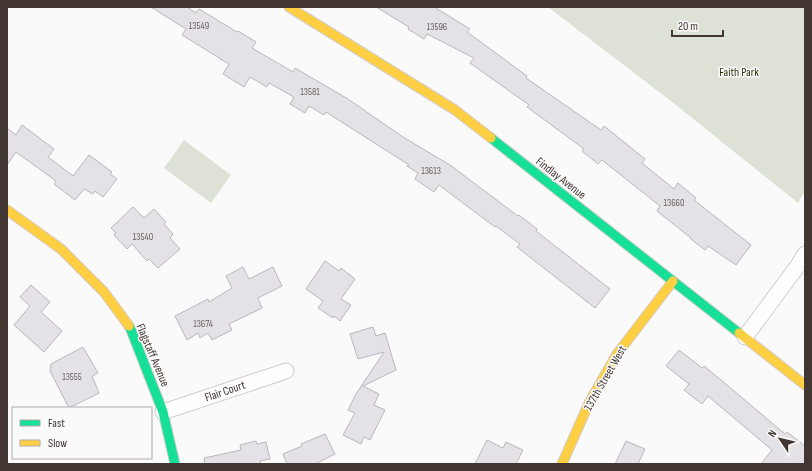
<svg xmlns="http://www.w3.org/2000/svg" width="812" height="471" viewBox="0 0 812 471" font-family="'Sofia Sans Condensed',sans-serif">
	<style>
		.green { fill: #dee1d6 }
		.building { fill: #e4e1e7; stroke: #b9b7bb }
		.lines { fill: none; stroke-linecap: round; stroke-linejoin: round }
		.street-casing { stroke: #d2ccca; stroke-width: 17 }
		.fast-casing { stroke: #d2ccca; stroke-width: 11 }
		.slow-casing { stroke: #d2ccca; stroke-width: 11 }
		.path { stroke: #e0e0e0; stroke-width: 2.5; stroke-dasharray: 2 3; stroke-linecap: butt }
		.street { stroke: #fefefe; stroke-width: 15 }
		.fast { stroke: #16e098; stroke-width: 9 }
		.slow { stroke: #ffcf43; stroke-width: 9 }
		.labels { text-anchor: middle; stroke-width: 3; stroke-linejoin: round; paint-order: stroke }
		.number-label { font-size: 10px; fill: #6a615f }
		.park-label { font-size: 12px; fill: #2d330b; stroke: #fafafa }
		.street-label { font-size: 12px; fill: #423632; stroke: #fafafa }
	</style>
	<rect width="100%" height="100%" fill="#fafafa"/>
	<path class="green" d="M548,7H805V191L798,203L676,105Z
		M184,140L231,175L211,203L164,168Z"/>
	<path class="building" d="M151,7H187L196,13L199,9L237,32L238,31L256,42L252,48L293,72L295,68L348,99L403,137L450,165L518,216L519,215L537,229L536,231L610,289L595,308L517,247L520,244L496,226L495,227L439,185L434,192L415,179L418,173L407,166L409,165L326,112L324,115L309,106L305,113L290,104L294,97L269,83L267,87L250,77L244,87L223,74L229,64L220,59H221L182,35L186,29Z
		M376,7H434L470,29L467,32L527,76L526,78L601,130L604,126L645,159L642,163L674,189L678,183L696,198L694,200L751,245L736,265L708,246L705,250L691,239V238L657,211L660,206L602,160L598,164L582,151L584,149L527,107L529,105L470,63L474,58L427,34L424,39L408,29L409,27Z
		M22,125L54,149L48,157L73,176L89,155L112,172L110,174L117,179L103,197L95,191L93,194L84,189L75,200L54,184L56,181L16,152L7,165V128L16,135Z
		M133,207L144,218L154,209L166,222L164,224L173,234L170,238L180,249L158,268L149,259L147,261L132,244L127,249L114,235L116,233L111,228Z
		M325,261L339,271L341,268L355,279L341,299L351,305L340,321L334,316L333,318L318,308L323,301L306,289Z
		M243,267L249,279L273,267L282,286L258,298L262,308L229,324L232,330L212,340L208,333L200,338L198,333L187,340L175,316L208,299L209,302L232,288L226,276Z
		M31,285L50,302L41,312L62,331L44,352L14,325L30,306L20,297Z
		M373,327L376,336L385,333L396,370L363,386L379,394L374,405L385,410L370,440L364,437L361,444L343,435L355,413L348,410L356,394L384,352L358,359L350,334Z
		M83,347L98,373L92,376L99,393L69,408L50,371L51,364Z
		M679,350L702,368L704,366L721,380L785,434L787,432L805,446V464H761L772,450L708,396L702,404L684,390L689,384L666,366Z
		M325,434L335,454L315,464H287L283,454L302,446L301,444Z
		M487,440L503,448L506,442L523,450L516,464H475Z
		M256,441L257,444L266,442L270,459L260,461L261,464H205L204,458L241,450L240,445Z
		M626,441L645,449L638,464H615Z"/>
	<g class="lines">
		<g class="street-casing">
			<path id="street" d="M745,337L797,267L805,254
				M163,412L286,371"/>
		</g>
		<g class="fast-casing">
			<path id="fast" d="M491,138L739,333
				M129,326L131,330L163,412L175,464"/>
		</g>
		<g class="slow-casing">
			<path id="slow" d="M289,7L455,110L491,138
				M7,210L61,249L104,292L129,326
				M739,333L805,385
				M562,464L589,403L617,354L673,281"/>
		</g>
		<path class="path" d="M563,7L585,22L620,51L647,70L700,103L730,124L753,138L771,149L784,151L805,152"/>
		<use href="#street" class="street"/>
		<use href="#fast" class="fast"/>
		<use href="#slow" class="slow"/>
	</g>
	<g class="labels">
		<g class="number-label">
			<text x="199" y="29">13549</text>
			<text x="437" y="30">13596</text>
			<text x="310" y="95">13581</text>
			<text x="431" y="174">13613</text>
			<text x="674" y="206">13660</text>
			<text x="143" y="240">13540</text>
			<text x="203" y="327">13674</text>
			<text x="72" y="380">13555</text>
		</g>
		<g class="park-label">
			<text x="739" y="76">Faith Park</text>
		</g>
		<g class="street-label">
			<text transform="translate(561 178) rotate(38)" y="4">Findlay Avenue</text>
			<text transform="translate(153 355) rotate(67)" y="4">Flagstaff Avenue</text>
			<text transform="translate(605 378) rotate(-60)" y="4">137th Street West</text>
			<text transform="translate(225 391) rotate(-19)" y="4">Flair Court</text>
		</g>
	</g>
	<rect width="812" height="471" fill="none" stroke="#423632" stroke-width="16"/>
	<rect x="12" y="407" width="140" height="52" fill="#fafafa" stroke="#b0acaa"/>
	<rect x="20" y="420" width="20" height="6" fill="#16e098" stroke="#b0acaa"/>
	<text x="48" y="427" font-size="12" fill="#423632">Fast</text>
	<rect x="20" y="440" width="20" height="6" fill="#ffcf43" stroke="#b0acaa"/>
	<text x="48" y="447" font-size="12" fill="#423632">Slow</text>
	<g transform="translate(780 439) rotate(305)" stroke="#fafafa" stroke-width="3" paint-order="stroke">
	<path d="M0-3L7 15L0 10L-7 15Z" fill="#423632"/>
	<text y="-6" font-size="11" font-weight="bold" text-anchor="middle" fill="#423632">N</text>
	</g>
	<path d="M672 30v6h51v-6" fill="none" stroke="#423632" stroke-width="2"/>
	<text x="678" y="30" font-size="12" fill="#423632" stroke="#fafafa" stroke-width="3" paint-order="stroke">20 m</text>
</svg>
